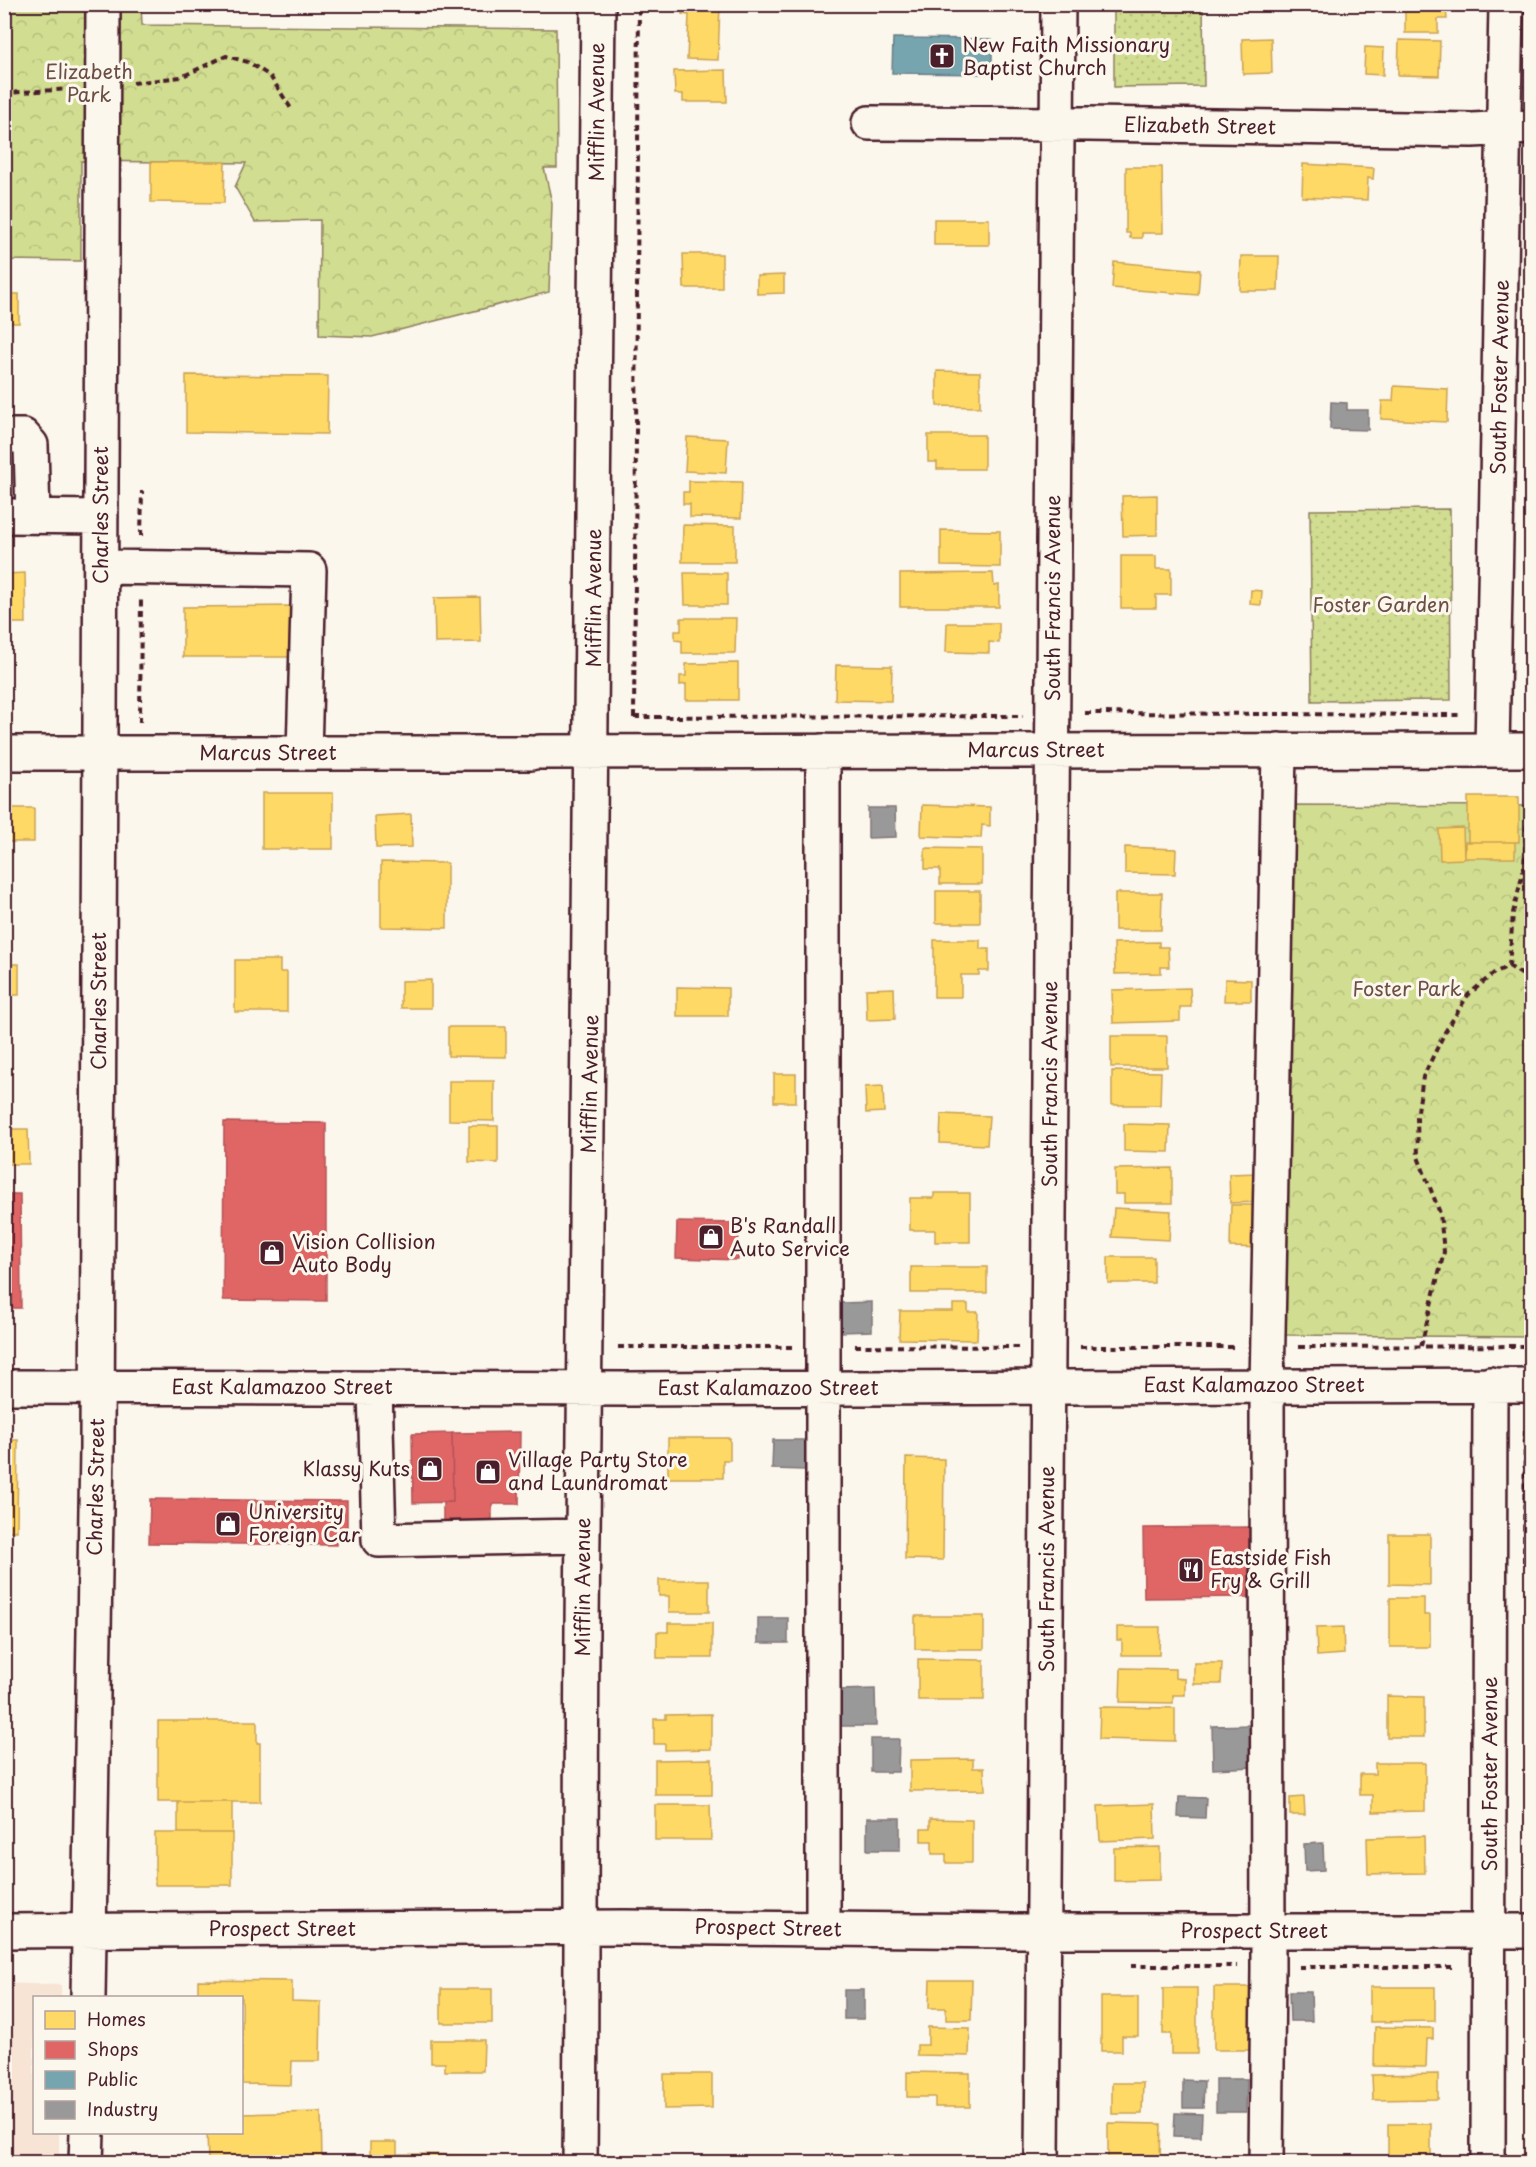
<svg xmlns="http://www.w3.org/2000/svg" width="1536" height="2167" viewBox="0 0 1536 2167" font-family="'Playpen Sans',sans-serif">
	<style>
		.built { fill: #f7e4d5 }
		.forest { fill: url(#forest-crowns); stroke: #8e7e5e; stroke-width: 1.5 }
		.garden { fill: url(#garden-dots); stroke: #8e7e5e; stroke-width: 1.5 }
		.homes { fill: #ffd966; stroke: #c9a154; stroke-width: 1.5 }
		.shops { fill: #e06666; stroke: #b35154; stroke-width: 1.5 }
		.public { fill: #76a5af; stroke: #697d87; stroke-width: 1.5 }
		.industry { fill: #999; stroke: #817478; stroke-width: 1.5 }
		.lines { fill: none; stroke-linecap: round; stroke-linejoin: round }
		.minor-casing { stroke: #4a1f2b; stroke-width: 38 }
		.path { stroke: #4a1f2b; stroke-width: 4; stroke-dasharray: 6 4.5; stroke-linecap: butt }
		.minor { stroke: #fbf7ec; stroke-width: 33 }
		.labels { text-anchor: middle; stroke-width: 6; stroke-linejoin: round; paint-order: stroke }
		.poi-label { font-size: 20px; fill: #4a1f2b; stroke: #fbf7ec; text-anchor: start }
		.park-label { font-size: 20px; fill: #6c4e44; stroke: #fbf7ec }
		.street-label { font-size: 20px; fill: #4a1f2b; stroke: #fbf7ec }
	</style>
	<defs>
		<pattern id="forest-crowns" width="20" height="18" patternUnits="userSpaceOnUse" patternTransform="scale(1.5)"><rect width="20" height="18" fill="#d1dd90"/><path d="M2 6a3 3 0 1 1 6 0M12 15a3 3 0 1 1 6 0" fill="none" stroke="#b5bd7c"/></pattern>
		<pattern id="garden-dots" width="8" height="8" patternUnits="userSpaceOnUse" patternTransform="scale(1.5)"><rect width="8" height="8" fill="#d1dd90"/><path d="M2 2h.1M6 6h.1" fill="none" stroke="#b5bd7c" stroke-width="1.8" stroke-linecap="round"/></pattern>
	</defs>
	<rect width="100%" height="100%" fill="#fbf7ec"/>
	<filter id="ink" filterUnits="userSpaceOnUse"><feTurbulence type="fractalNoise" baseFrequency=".0167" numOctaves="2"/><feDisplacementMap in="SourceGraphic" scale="12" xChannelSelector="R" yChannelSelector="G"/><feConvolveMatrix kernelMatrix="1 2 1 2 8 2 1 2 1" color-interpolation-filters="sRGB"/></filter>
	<g filter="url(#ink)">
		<path class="built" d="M5,1983L61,1985V1997L34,1998V2132L59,2133V2162H5Z"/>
		<path class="forest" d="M5,5H141L142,25L556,29L557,168H544L552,203L549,292L372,337L319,335L320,220L255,222L235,187L246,163L81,161V261L5,260Z
			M1281,805L1531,806V1337L1286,1335Z"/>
		<path class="garden" d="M1114,5H1203L1204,86L1114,87Z
			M1450,509L1451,700L1312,701L1310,510Z"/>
		<path class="homes" d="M683,4H720L718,60L687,59L689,15L682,14Z
			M1394,4H1439V9H1446L1447,19H1438V33H1405V9H1394Z
			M1271,38L1272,73L1243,74L1242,39Z
			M1399,40L1440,41L1439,76L1398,75Z
			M1365,47L1384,48L1383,75L1364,74Z
			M726,70L727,102H683V94H675L674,71Z
			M151,162H225L224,203L151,202Z
			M1303,164L1374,168L1373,179L1368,178L1367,200L1302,197Z
			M1126,167H1162L1163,233H1142V238H1130V233H1126Z
			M934,219H989V245H934Z
			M683,254H722V288H684Z
			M1241,256H1279L1278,291H1240Z
			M1114,262L1200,270L1198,295L1112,288Z
			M784,275V293L757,294V276Z
			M4,294H19V323H4Z
			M937,371L980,372V407L937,406Z
			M186,375L328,376L327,434L186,432Z
			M1394,386L1448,389L1447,422L1381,419L1382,401H1393Z
			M928,435H984V469H937V462H928Z
			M687,437L728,439L726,473L685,471Z
			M689,481L742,482L741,518L690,517V504H683V492H689Z
			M1157,495V535L1123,536L1122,496Z
			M683,525L735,526V562H682Z
			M941,530L1000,531V567L941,566Z
			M1121,556H1156V569H1171V595H1156V608H1121Z
			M25,573L26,623H4V574Z
			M684,573H727V605H685Z
			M993,573L994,586L999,585V607H900V574Z
			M1251,590L1262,591L1261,605L1250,604Z
			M480,597L481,642L435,643L434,598Z
			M294,606L295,657H183V607Z
			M681,618H736L735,653H682V641L675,640V631H681Z
			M947,623H999V643L989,642V653L946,652Z
			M738,663V700H686V684L680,685V676H686V664Z
			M836,665L892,666L891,701L835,700Z
			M262,793H333V849H262Z
			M1468,797H1519V842H1468Z
			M922,805L990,807V826L982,825L981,838L921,836Z
			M4,808H34V842H4Z
			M411,814L412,847L376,848L375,816Z
			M1463,828L1464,859L1440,860L1439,829Z
			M1465,842H1515V858H1465Z
			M1125,847L1176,849L1175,874L1125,873Z
			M925,848L982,849V884H940V869H925Z
			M381,862L447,863V928L381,927Z
			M936,891H980V923H936Z
			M1115,893H1162L1161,930H1115Z
			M934,940H980V949H989V971H979V975H961V997H934Z
			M1159,942V947H1168L1169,967H1161V973L1115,974L1114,943Z
			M235,960H280V972H287V1012H235Z
			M4,964H19V995H4Z
			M1225,979L1251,980V1001H1224Z
			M431,980V1008H401V981Z
			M677,987L728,988V1016H677Z
			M894,988L895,1019L867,1020L866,989Z
			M1190,988L1191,1007H1180V1021L1113,1023L1112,990Z
			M448,1027H506V1057L448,1056Z
			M1111,1036H1167V1067H1111Z
			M1112,1071L1161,1072L1160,1105H1112Z
			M774,1074H796V1102H774Z
			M449,1081H494V1121L449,1120Z
			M883,1086L884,1112L866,1113L865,1087Z
			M941,1114L989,1116L987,1145L940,1143Z
			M1124,1124L1170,1125L1169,1152L1124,1151Z
			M469,1126H498V1163L469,1162Z
			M4,1129H28L29,1164H4Z
			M1172,1168V1203H1124V1194H1115V1169Z
			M1259,1173V1202L1230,1203L1229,1174Z
			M934,1193H970V1242H935V1230H910V1198H934Z
			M1231,1205H1266L1265,1248L1230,1247Z
			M1114,1208L1171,1211L1169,1240L1112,1237Z
			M1108,1257H1154V1283H1108Z
			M911,1267H987V1293H911Z
			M953,1304H968V1312H978L977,1340L899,1339L900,1311H953Z
			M668,1438H730V1460H723V1478H668Z
			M4,1440H18L17,1531H4Z
			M906,1458L944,1459L943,1560L905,1559Z
			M1389,1534H1430V1585L1389,1584Z
			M659,1580H709V1612H669V1596H659Z
			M1390,1598H1424V1615H1430V1647H1390Z
			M915,1616H984V1649H915Z
			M668,1623H712V1658H657V1632H668Z
			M1117,1627H1160L1159,1655H1122V1640H1117Z
			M1343,1627L1344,1654L1317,1656L1316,1628Z
			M918,1659L984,1660V1700H918Z
			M1194,1663H1222L1221,1684H1194Z
			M1121,1668L1175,1669V1678L1185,1679V1695H1173V1703L1120,1702Z
			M1387,1696L1424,1697V1737H1387Z
			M1100,1707L1175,1708V1741L1099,1739Z
			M711,1714V1749L665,1750V1744H654V1719H666V1715Z
			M158,1721H257V1743H260V1802H158Z
			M712,1759V1795H655V1760Z
			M973,1759V1768H984L985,1790L910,1791V1760Z
			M1375,1763H1425V1811L1373,1812V1795H1360V1774H1375Z
			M1304,1797L1305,1815H1290V1798Z
			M178,1802H232V1833H178Z
			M1154,1804L1155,1839L1100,1841L1098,1806Z
			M655,1805H710L711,1840H655Z
			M930,1819L972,1820V1863H946V1854H932V1841H921V1829H930Z
			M155,1833H232V1885H155Z
			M1424,1836L1425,1873L1368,1874L1367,1838Z
			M1160,1847V1880L1114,1881V1848Z
			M198,1980L292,1981V2001L321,2002L320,2061H292L291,2085L242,2084V1998H198Z
			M930,1980H972L971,2020H946V2008H929Z
			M1214,1987H1251V2050H1214Z
			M1370,1987H1435V2021L1370,2022Z
			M1163,1988H1197V2054H1171V2034H1163Z
			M441,1989H492V2023H441Z
			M1101,1997H1138V2036H1122V2051H1101Z
			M928,2027L970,2028L969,2056L917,2055V2045H928Z
			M1375,2027L1433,2028V2039H1427L1426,2067L1374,2066Z
			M431,2040H484L483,2071H445V2063H431Z
			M907,2072L970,2073V2107H935V2097H907Z
			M664,2074H712V2108L664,2109Z
			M1438,2074V2099L1373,2100L1372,2075Z
			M1112,2083H1143L1142,2114H1112Z
			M321,2112L322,2162H208L207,2132H242V2114Z
			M1108,2123L1161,2124L1160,2162H1140V2159L1108,2158Z
			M1388,2124H1431V2158H1388Z
			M370,2142H397V2154L485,2155V2162H370Z"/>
		<path class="shops" d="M224,1122L326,1123V1301L223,1300Z
			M4,1194H20L21,1308H4Z
			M677,1222L739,1223L738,1260L676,1258Z
			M520,1432L519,1504H492V1524H443V1502H453L452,1433Z
			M452,1433L453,1502L413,1503L412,1434Z
			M150,1499L347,1501V1530H336V1545L149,1543Z
			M1251,1527L1252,1597L1144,1598L1143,1528Z"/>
		<path class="public" d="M893,38L992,39V74L892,73Z"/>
		<path class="industry" d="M1331,402L1347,403V410H1368V430L1330,429Z
			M868,808H895L896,837L868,838Z
			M872,1302V1331L841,1332L840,1303Z
			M773,1440H805V1470L772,1469Z
			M758,1618H788V1643H758Z
			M875,1689L876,1726H840L839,1690Z
			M1253,1725L1254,1767L1213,1769L1212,1726Z
			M871,1739H899L898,1772H871Z
			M1179,1797L1206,1798L1205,1818L1178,1817Z
			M867,1818H900V1850H867Z
			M1323,1843L1324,1870L1305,1871L1304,1844Z
			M844,1990H864V2019H844Z
			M1289,1992H1311L1312,2021H1290Z
			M1216,2079H1247L1246,2112H1216Z
			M1183,2080L1204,2081L1203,2108H1183Z
			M1175,2113L1202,2114L1201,2137L1174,2136Z"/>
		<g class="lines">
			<g class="minor-casing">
				<path id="minor" d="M869,123L1088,124L1472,130L1532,127
					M4,436H23L31,445L33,516
					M4,516L101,517
					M101,567L309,570L304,753
					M1492,750L1506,4
					M823,751V1929
					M540,752L1532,750
					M4,753H531
					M4,1387L629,1389L1532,1385
					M375,1388L379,1540L583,1536
					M4,1931L624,1927L1012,1931H1532
					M88,1998L97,1448L103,4
					M86,2162L87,2132
					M580,2162C582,1953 580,1743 583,1534C591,1024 595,514 598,4
					M1042,2162L1058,4
					M1266,2162L1268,1967L1267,1386L1279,750
					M1488,2162L1490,1384"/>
			</g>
			<path class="path" d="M133,83L181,77L226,56L248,62L270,76L292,110
				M4,93L72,89
				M141,536L142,491
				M1085,713L1461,715
				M1529,716L1531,535
				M634,717L1023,716
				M634,718L639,4
				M140,722L141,598
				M1509,966L1513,913L1524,868L1529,780
				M855,1346L1018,1347
				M1421,1346L1444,1252L1440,1213L1418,1157L1417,1118L1423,1077L1445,1032L1468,995L1494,973L1509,966L1532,981
				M618,1347H793
				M1080,1347H1237
				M1299,1347L1532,1346
				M1524,1562L1525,1429
				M1131,1966H1237
				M1299,1967H1456"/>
			<use href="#minor" class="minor"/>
		</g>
	</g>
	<defs>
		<g id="church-square" transform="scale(1.35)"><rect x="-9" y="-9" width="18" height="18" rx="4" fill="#4a1f2b" stroke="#fbf7ec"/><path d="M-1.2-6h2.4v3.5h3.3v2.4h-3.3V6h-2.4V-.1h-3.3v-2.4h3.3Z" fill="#fff"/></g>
		<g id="shop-square" transform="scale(1.35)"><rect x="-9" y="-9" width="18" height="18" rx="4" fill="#4a1f2b" stroke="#fbf7ec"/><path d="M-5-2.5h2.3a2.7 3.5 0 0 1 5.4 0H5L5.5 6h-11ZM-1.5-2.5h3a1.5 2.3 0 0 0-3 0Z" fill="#fff"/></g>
		<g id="restaurant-square" transform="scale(1.35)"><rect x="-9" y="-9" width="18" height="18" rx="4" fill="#4a1f2b" stroke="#fbf7ec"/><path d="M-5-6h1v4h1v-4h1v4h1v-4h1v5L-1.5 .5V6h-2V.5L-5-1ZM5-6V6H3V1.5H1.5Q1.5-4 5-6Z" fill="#fff"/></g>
	</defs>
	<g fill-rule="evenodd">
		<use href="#church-square" x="942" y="56"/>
		<use href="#shop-square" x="711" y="1237"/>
		<use href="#shop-square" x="272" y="1253"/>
		<use href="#shop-square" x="430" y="1469"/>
		<use href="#shop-square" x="488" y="1472"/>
		<use href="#shop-square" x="228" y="1524"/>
		<use href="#restaurant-square" x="1191" y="1570"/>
	</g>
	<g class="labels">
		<g class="poi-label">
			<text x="962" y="52">New Faith Missionary<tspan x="962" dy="23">Baptist Church</tspan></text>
			<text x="730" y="1233">B's Randall<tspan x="730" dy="23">Auto Service</tspan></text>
			<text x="292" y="1249">Vision Collision<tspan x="292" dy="23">Auto Body</tspan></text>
			<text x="508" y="1467">Village Party Store<tspan x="508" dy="23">and Laundromat</tspan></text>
			<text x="410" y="1476" text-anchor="end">Klassy Kuts</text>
			<text x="248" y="1519">University<tspan x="248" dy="23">Foreign Car</tspan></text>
			<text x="1210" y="1565">Eastside Fish<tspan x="1210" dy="23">Fry &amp; Grill</tspan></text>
		</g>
		<g class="park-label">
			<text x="89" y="79">Elizabeth<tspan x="89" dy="23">Park</tspan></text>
			<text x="1381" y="612">Foster Garden</text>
			<text x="1407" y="996">Foster Park</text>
		</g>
		<g class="street-label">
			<text transform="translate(597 112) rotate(-90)" y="7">Mifflin Avenue</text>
			<text transform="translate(1200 126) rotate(1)" y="7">Elizabeth Street</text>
			<text transform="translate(1500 377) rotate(-89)" y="7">South Foster Avenue</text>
			<text transform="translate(101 515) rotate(-90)" y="7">Charles Street</text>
			<text transform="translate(594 598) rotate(-90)" y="7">Mifflin Avenue</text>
			<text transform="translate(1053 598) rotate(-90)" y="7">South Francis Avenue</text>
			<text x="1036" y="757">Marcus Street</text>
			<text x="268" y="760">Marcus Street</text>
			<text transform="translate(99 1001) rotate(-90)" y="7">Charles Street</text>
			<text transform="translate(590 1084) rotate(-89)" y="7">Mifflin Avenue</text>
			<text transform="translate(1050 1084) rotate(-90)" y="7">South Francis Avenue</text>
			<text x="1254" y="1392">East Kalamazoo Street</text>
			<text x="282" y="1394">East Kalamazoo Street</text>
			<text x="768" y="1395">East Kalamazoo Street</text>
			<text transform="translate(96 1487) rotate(-89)" y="7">Charles Street</text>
			<text transform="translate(1047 1569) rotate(-90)" y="7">South Francis Avenue</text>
			<text transform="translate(583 1587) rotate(-90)" y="7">Mifflin Avenue</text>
			<text transform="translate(1490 1774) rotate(-90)" y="7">South Foster Avenue</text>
			<text transform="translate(768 1928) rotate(1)" y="7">Prospect Street</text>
			<text x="282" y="1936">Prospect Street</text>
			<text x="1254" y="1938">Prospect Street</text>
		</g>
	</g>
	<rect width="1536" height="2167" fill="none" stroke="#fbf7ec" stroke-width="24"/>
	<rect x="12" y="12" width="1512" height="2143" fill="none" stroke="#4a1f2b" stroke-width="2" filter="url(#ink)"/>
	<rect x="33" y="1996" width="210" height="138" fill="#fbf7ec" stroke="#b4a19f" stroke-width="1.5"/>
	<rect x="45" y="2011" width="30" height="18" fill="#ffd966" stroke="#b4a19f" stroke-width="1.5"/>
	<text x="87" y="2026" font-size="18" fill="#4a1f2b">Homes</text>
	<rect x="45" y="2041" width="30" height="18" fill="#e06666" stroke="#b4a19f" stroke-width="1.5"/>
	<text x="87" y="2056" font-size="18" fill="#4a1f2b">Shops</text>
	<rect x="45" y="2071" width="30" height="18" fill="#76a5af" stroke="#b4a19f" stroke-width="1.5"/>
	<text x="87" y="2086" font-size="18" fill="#4a1f2b">Public</text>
	<rect x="45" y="2101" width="30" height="18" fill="#999999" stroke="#b4a19f" stroke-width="1.5"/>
	<text x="87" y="2116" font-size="18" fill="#4a1f2b">Industry</text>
</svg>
